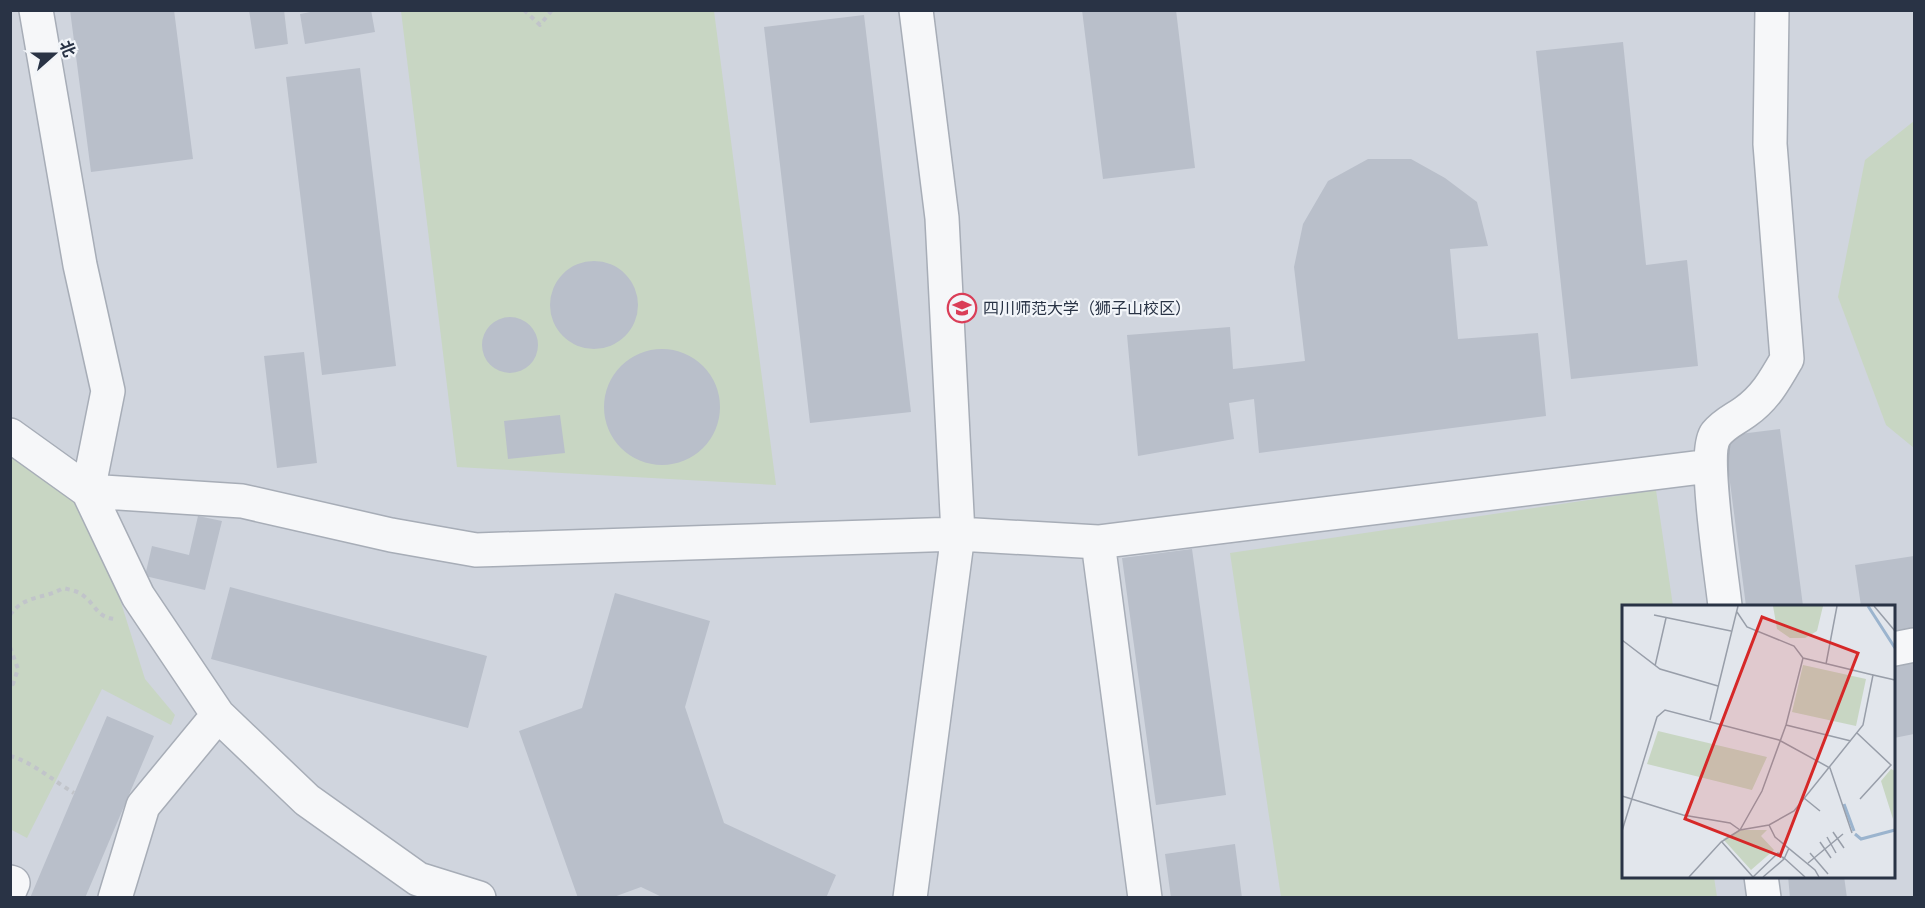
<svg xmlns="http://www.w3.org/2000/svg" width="1925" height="908" viewBox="0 0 1925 908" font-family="'Sofia Sans Condensed','Noto Sans SC',sans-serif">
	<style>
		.built { fill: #d0d5de; fill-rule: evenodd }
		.green { fill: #c8d6c3 }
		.building { fill: #b9bfca }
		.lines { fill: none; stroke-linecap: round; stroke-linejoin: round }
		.minor-casing { stroke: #a7adb7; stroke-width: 36 }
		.path { stroke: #c1c4ca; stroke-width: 4; stroke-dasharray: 4.5 4.5; stroke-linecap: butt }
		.minor { stroke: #f6f7f9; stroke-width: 33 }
		.labels { text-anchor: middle; stroke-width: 4.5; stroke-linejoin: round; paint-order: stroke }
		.poi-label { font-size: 16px; fill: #293345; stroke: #f2f5f9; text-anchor: start }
		.inset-river { fill: none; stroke: #9bb4ce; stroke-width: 3 }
		.inset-road { fill: none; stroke: #989ea9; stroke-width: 1.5 }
		.view { fill: #d62828; fill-opacity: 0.15; stroke: #d62828; stroke-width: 3 }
		.inset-edge { fill: none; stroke: #293345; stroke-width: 3 }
	</style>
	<rect width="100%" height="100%" fill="#e2e6ec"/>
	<path class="built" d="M10,11H1914V897H11ZM1624,606H1894V876H1624Z"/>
	<path class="green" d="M401,11H714L776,485L457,467Z
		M1914,121V448L1886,425L1838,297L1865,160Z
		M10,435L85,488L145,679L175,715L171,725L102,689L27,838L10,829Z
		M1656,490L1673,606H1624V876L1714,877L1717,897H1281L1230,553Z"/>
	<path class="building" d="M70,10H174L193,159L91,172Z
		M249,10H284L288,44L255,49Z
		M321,10H371L375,32L305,44L300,14Z
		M1082,10H1176L1195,168L1103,179Z
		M864,15L911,412L810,423L764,27Z
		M1623,42L1646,265L1687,260L1698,366L1571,379L1536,51Z
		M360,68L396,366L322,375L286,77Z
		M1368,159H1411L1445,178L1477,202L1488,246L1450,249L1458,339L1538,333L1546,416L1259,453L1254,399L1229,403L1234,439L1138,456L1127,335L1230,327L1233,369L1305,361L1294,267L1303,224L1328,181Z
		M550 305a44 44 0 1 1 88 0a44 44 0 1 1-88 0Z
		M482 345a28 28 0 1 1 56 0a28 28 0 1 1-56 0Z
		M604 407a58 58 0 1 1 116 0a58 58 0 1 1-116 0Z
		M304,352L317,463L277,468L264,356Z
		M560,415L565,453L508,459L504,421Z
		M1780,429L1803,606H1746L1724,436Z
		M198,516L222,521L205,590L145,576L152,546L189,555Z
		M1192,549L1226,795L1156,805L1122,558Z
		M1914,556V630L1894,633V606H1861L1855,565Z
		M230,587L487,656L468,728L211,659Z
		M615,593L710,621L685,707L724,823L836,875L826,898H664L641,887L611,898H578L519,731L582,708Z
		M1914,657V734L1894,738V661Z
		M107,716L154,736L85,898H30Z
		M1235,844L1242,898H1171L1165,854Z
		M1788,876H1844L1847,898H1790Z"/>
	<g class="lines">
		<g class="minor-casing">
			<path id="minor" d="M36,10L80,265L108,391L88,491L242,501L391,535L476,550L958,534L1098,542L1710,466
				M10,435L88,491L138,596L218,715L307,800L418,879L479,898
				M1098,542L1145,898
				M1725,606C1722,577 1702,452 1716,434C1725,423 1734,420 1745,412C1765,398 1775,380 1787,359L1770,144L1772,10
				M1894,649L1914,645
				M1761,876L1764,898
				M10,882L13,883L10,890
				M115,898L143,806L218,715
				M910,898L958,534L942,218L916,10"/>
		</g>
		<path class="path" d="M524,10L540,25L552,10
			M10,615C25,594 43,600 63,588C71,590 79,591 85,597C96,606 98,618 115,619
			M10,647L18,669L13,684L10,685
			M10,756C31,761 55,782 74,793"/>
		<use href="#minor" class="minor"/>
	</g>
	<defs>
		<g id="university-ring" transform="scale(1.5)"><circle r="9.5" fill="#f2f5f9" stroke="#da3e58" stroke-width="1.5"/><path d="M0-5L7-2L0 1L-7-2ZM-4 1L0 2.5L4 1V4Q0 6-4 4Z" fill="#da3e58"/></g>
	</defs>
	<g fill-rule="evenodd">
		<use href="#university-ring" x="962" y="308"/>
	</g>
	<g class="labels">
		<g class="poi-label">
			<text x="983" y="314">四川师范大学（狮子山校区）</text>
		</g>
	</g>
	<g transform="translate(1622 605)">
		<rect width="273" height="273" fill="#e2e6ec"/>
		<path d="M151,1H201L195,26L183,33H168L155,24ZM181,60L244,74L234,121L170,107ZM36,126L145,152L130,185L25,159ZM269,164L273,166L271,214L259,176ZM117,225H145L139,231L152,245L129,265L101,234Z" fill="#c8d6c3"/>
		<path class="inset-river" d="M246,1L273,43M222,199L232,226M233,229L239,234L273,225"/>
		<path class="inset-road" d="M252,1L273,26M115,7L125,22L172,41L181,53L251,70M32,10L109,26M0,35L38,64L96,81M204,59L215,1M33,61L44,13M88,115L116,1M164,120L229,136M235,128L269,160L238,194M0,191L61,210L108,218L118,225L140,186L164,120L181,53M182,193L198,206M147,220L153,232L193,265L197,272M0,226L35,112L43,105L157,135L208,163L230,228M211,227L222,243M205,232L214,248M99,236L131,272M198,237L209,253M188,248L206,269M161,252L183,272M186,258L221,229M67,272L99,237L118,225L147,220L172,206L241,120L251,70L273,75M131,272L156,248L162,254M141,272L162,254L167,243"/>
		<path class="view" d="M140,12L236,48L158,251L63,214Z"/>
		<rect width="273" height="273" class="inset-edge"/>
	</g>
	<rect width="1925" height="908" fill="none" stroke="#293345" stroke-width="24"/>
	<g transform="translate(54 54) rotate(69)" stroke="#f2f5f9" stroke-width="4.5" paint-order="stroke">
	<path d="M0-4.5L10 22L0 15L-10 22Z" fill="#293345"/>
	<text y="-9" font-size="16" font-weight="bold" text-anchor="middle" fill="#293345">北</text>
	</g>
</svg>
